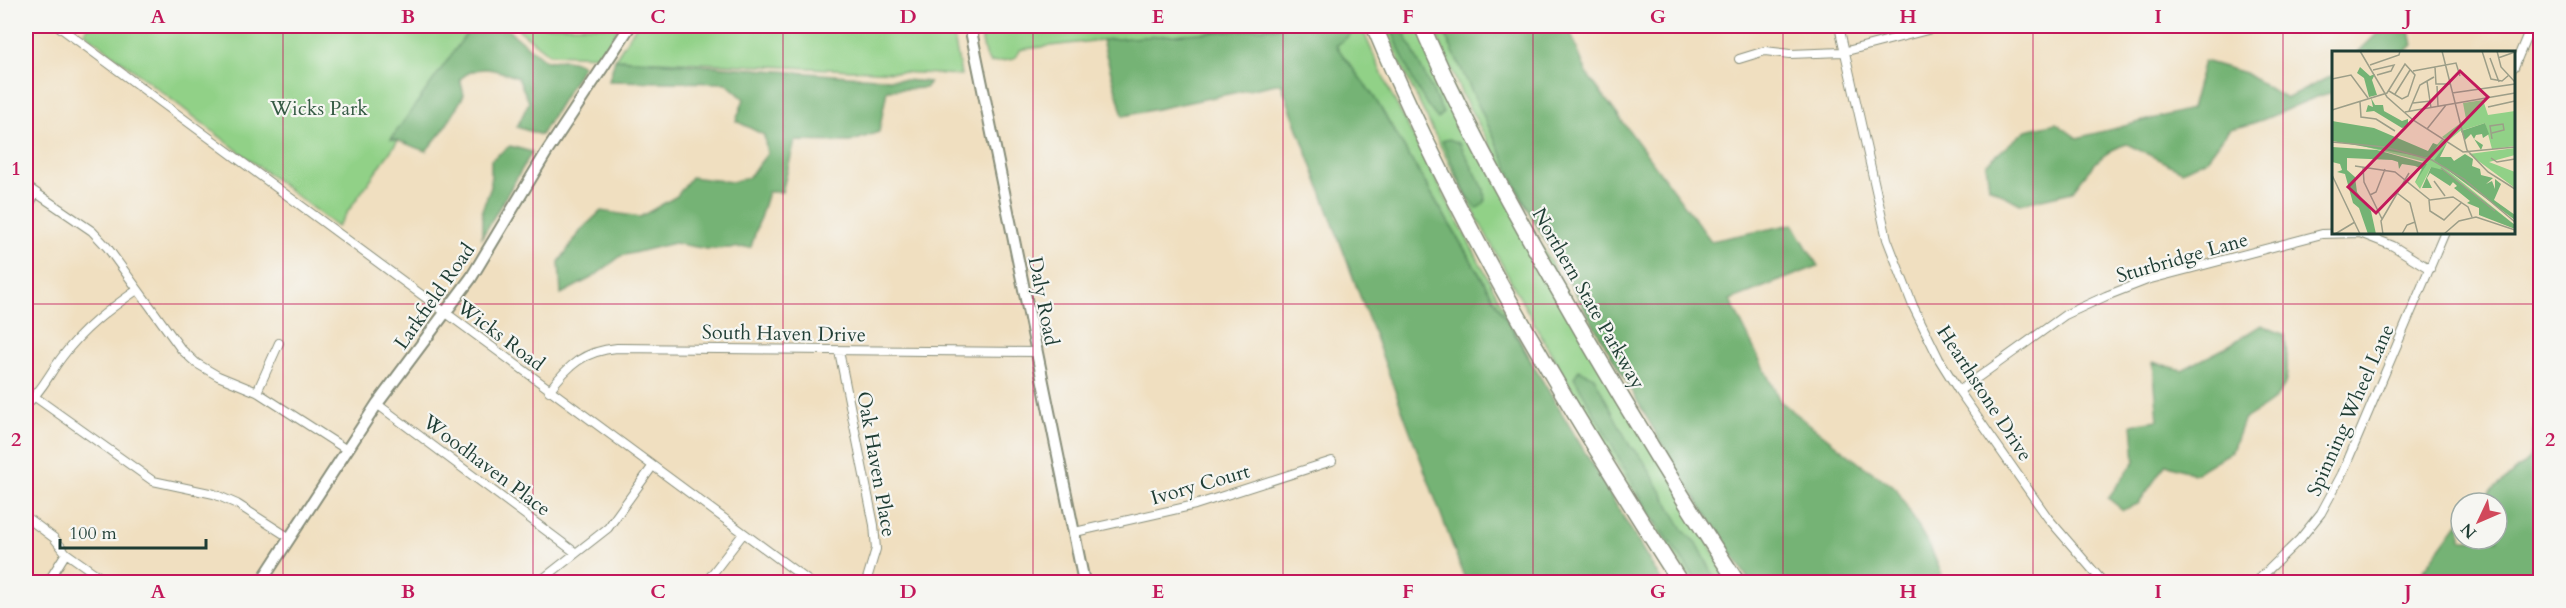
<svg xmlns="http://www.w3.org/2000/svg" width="2566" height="608" viewBox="0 0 2566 608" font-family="Cardo,serif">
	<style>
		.green { fill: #91d187; stroke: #58875e; stroke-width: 1.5 }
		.forest { fill: #74b374; stroke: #4a7854; stroke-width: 1.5 }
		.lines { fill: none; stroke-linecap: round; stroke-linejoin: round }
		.street-casing { stroke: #888e7a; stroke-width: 10 }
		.secondary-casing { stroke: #888e7a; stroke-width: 14 }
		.highway-casing { stroke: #888e7a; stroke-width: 18 }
		.street { stroke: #fff; stroke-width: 8 }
		.secondary { stroke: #fff; stroke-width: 10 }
		.highway { stroke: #fff; stroke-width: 15 }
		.grid { fill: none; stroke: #c2185b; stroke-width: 1.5; stroke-opacity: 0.55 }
		.labels { text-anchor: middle; stroke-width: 4.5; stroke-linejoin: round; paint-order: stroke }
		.park-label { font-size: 20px; fill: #365b45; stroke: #f6f6f2 }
		.street-label { font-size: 20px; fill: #1f3d34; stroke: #f6f6f2 }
		.inset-road { fill: none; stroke: #9c9e88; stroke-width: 1.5 }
		.view { fill: #c2185b; fill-opacity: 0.15; stroke: #c2185b; stroke-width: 3 }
		.inset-edge { fill: none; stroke: #1f3d34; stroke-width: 3 }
		.neatline { fill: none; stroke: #c2185b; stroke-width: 2 }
		.grid-label { font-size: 20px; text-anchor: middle; font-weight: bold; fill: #c2185b }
	</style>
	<rect width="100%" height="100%" fill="#f6f6f2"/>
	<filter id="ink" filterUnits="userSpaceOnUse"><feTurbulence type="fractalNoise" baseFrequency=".0167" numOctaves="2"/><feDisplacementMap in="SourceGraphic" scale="12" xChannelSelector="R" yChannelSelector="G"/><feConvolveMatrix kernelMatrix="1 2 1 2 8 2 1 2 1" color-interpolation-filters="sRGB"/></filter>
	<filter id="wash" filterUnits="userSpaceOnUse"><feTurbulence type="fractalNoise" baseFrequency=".008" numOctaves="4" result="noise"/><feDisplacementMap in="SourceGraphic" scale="24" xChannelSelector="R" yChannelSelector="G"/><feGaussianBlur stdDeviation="1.35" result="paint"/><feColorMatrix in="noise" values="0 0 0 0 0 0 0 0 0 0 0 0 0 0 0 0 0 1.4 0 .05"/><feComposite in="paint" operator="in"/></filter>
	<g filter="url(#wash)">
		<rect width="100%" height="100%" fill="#f0dfc0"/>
		<path class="green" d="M89,26H479L337,227L84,32Z
			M514,26H619L602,56L549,54Z
			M636,26H952L961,75L615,59Z
			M979,26H1301L1102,40L1024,49L1020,50L1014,59L990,63L985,55Z
			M1361,26L1390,92L1532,362L1374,97L1336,46Z
			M1383,26H1418L1730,582H1692C1574,405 1472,219 1383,26Z
			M1433,26H1441L1532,218L1463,97Z"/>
		<path class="forest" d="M472,26H503L546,61C559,60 572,58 583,66L541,135L517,127L529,102L518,78C497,70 479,62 460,79L464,95L444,129L426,151C413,148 405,141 391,139Z
			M1301,26H1361L1336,46L1374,97L1662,582H1466L1281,83L1123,116L1102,40Z
			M1390,26H1401L1443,113L1438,119C1415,93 1403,57 1390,26Z
			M1441,26H1568L1587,74L1711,241L1793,224L1818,266L1730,300L1780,401L1859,463L1896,488L1931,549L1945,582H1750L1673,463L1532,218Z
			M2385,26H2409L2413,45L2405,52H2358Z
			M615,59L930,82L925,88L887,90L879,132L850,142L795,141L782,192H768L751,247L707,249L674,243L621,256L593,277L561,294L559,262L582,229L601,211L640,217L677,196L691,177L732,182L749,177L767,154L764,135L736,121L744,99L726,83L609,81Z
			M2204,61L2245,73L2286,99L2333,75V92C2297,101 2265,124 2229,129L2207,159L2182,171L2127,144C2101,151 2088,171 2072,192L2020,204L1989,187L1986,164L2026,130L2056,123L2077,138L2191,109Z
			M1449,139L1459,143L1484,189L1485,202L1477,209L1465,192L1442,141Z
			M510,146L532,152L482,237V210L491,187V160Z
			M2261,325L2285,335C2290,389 2290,392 2243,420L2232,451L2194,474L2166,464L2138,504L2123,510L2108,498L2135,461L2132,424L2158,420L2153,362L2182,370L2223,349Z
			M1579,370L1594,377L1630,446L1642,458L1684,531L1698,545L1717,582H1698L1649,512L1574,377Z
			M2540,405V582H2415L2461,519V539H2497V503H2478L2529,459Z"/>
	</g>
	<g filter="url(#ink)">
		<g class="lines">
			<g class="street-casing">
				<path id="street" d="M58,26L810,582
					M1839,26L1887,239L1913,306L1939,359L1959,391L2048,518L2103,582
					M1739,59L1765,51L1790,54L1843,52L1943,26
					M2514,67L2531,26
					M26,186L92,231L107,247L181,349L196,363L218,376L257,392L347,450
					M26,210L36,193
					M839,351L874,525L876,549L866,582
					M549,391C568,365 584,351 617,348L1036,352
					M1959,391L2065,315L2106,296L2147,280L2322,234L2360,233L2393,246L2430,269
					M257,392L279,343
					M35,397L153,481L214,494L237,504L290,538
					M377,404L576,553
					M26,405C42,391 49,374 62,357C83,329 108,310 137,290
					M26,517L54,538L66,553L107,582
					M1075,532L1195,505L1332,461
					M48,582L66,553
					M539,582L608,528L652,467
					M706,582L743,534
					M2256,582L2300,539L2321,513L2342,474L2445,232"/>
			</g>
			<g class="secondary-casing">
				<path id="secondary" d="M970,26L1084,582
					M261,582L377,404L471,278L546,153L630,26"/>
			</g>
			<g class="highway-casing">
				<path id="highway" d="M1374,26C1456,222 1566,404 1680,582
					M1422,26C1459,113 1506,197 1553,280C1611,382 1672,483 1737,582"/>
			</g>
			<use href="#street" class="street"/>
			<use href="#secondary" class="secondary"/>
			<use href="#highway" class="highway"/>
		</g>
	</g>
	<path class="grid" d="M283,26V582M533,26V582M783,26V582M1033,26V582M1283,26V582M1533,26V582M1783,26V582M2033,26V582M2283,26V582M26,304H2540"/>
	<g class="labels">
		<g class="park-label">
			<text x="319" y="115">Wicks Park</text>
		</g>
		<g class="street-label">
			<text transform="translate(2182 257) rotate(-16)" y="7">Sturbridge Lane</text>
			<text transform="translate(434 296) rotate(-55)" y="7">Larkfield Road</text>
			<text transform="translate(1589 298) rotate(60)" y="7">Northern State Parkway</text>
			<text transform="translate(1044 301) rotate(79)" y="7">Daly Road</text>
			<text transform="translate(784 333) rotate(1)" y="7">South Haven Drive</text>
			<text transform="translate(501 335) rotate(37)" y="7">Wicks Road</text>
			<text transform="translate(1985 393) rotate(57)" y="7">Hearthstone Drive</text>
			<text transform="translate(2350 410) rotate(-66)" y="7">Spinning Wheel Lane</text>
			<text transform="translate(877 464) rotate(80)" y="7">Oak Haven Place</text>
			<text transform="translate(487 465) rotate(37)" y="7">Woodhaven Place</text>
			<text transform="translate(1200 484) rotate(-16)" y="7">Ivory Court</text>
		</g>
	</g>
	<g transform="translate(2332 51)">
		<rect width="183" height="183" fill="#f0dfc0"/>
		<path d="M151,49L156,64L183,60V95L160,98L153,72L128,80L116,90L110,86L134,68L131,52ZM110,88L115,92L103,109L179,171L99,116L88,138L83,131L93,111L19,92L95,105ZM183,97V104L157,111L183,121V137L137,103Z" fill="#91d187"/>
		<path d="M28,16L38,25L43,23L40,29L45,44L37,46L32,27L25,22ZM39,47L43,54H51L52,60L70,70L76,68V75L70,77L42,60L34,61L36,54L41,56ZM0,70L42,77L96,100L101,92L106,94L97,107L0,90ZM153,72L157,83L151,87L150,83L144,84L142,88L151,94L149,99L139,83L133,89L129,80ZM115,92L108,106H119L122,110L133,103L141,108L140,115L148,118L149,124L161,127L154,133L160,130L163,138V128L169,133L162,149L183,164V169L102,109ZM0,96L45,99L95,113L83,132L90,118L83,115L70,113L67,118L66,111L60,109L15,107V119L23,126L25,141L39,160L44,183H36L27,157L21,152L13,123L5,121L10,119L8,113L0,111ZM99,116L111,119L183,174V178L147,164V157L135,152L138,150L122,137L125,135L121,131L118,135L98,122L95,127L100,137H90Z" fill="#74b374"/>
		<path class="inset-road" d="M28,0L55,46L81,69L131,101L183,96M110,0L135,99L156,121L183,138M150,0L159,28L170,30L177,24M165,0L169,16L183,31M158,7L167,31M166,7L183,1M38,14L67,4L68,0M103,16L104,33H118M41,19L62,14L59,20L45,24M81,20L124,12L128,25M0,28L19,24L36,47M105,35L106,55M120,42L183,33M63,43L78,19M28,51L29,66L44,68L63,80M81,52L99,50M156,56L183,50M99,57L95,30L102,26M0,59L55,42L73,13L83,24L76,45L70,48L57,40M77,60L88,34L95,30M73,61L183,42M95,78L114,54M160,82L172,79L171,73L158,75L160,88M0,91L53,96L100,109L132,128L183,171M159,107L165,111L183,108M23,115L63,121L98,149L121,146L136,156L140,166M31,116L32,131L50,168M109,117L163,160M0,124L28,183M102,130L113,145M65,142L78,152L86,183M38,144L44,141L53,118M97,149L98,160L112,169L130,151M3,183L23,171M51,183L49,170L77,122M70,183L75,174L83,171M112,183L127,170L144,166L183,179"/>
		<path class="view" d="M128,20L156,46L44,162L16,136Z"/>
		<rect width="183" height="183" class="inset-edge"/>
	</g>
	<rect width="2566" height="608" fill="none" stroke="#f6f6f2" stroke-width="66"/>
	<g transform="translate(2479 521) rotate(226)"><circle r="28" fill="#f6f6f2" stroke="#a0aca6" stroke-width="1.5"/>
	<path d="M0-4.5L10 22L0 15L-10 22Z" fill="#d1495b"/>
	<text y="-9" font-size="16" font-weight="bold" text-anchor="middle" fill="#1f3d34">N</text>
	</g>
	<path d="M60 539v9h146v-9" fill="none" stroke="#1f3d34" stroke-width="3"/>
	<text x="69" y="539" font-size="18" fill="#1f3d34" stroke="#f6f6f2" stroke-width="4.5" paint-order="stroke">100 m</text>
	<rect x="33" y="33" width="2500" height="542" class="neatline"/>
	<g class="grid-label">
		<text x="158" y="23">A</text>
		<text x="408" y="23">B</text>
		<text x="658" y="23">C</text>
		<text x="908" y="23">D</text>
		<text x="1158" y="23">E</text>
		<text x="1408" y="23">F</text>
		<text x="1658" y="23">G</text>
		<text x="1908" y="23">H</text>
		<text x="2158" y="23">I</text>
		<text x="2408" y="23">J</text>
		<text x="16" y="175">1</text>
		<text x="2550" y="175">1</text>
		<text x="16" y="446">2</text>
		<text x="2550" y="446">2</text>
		<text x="158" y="598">A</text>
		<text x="408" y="598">B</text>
		<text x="658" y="598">C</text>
		<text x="908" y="598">D</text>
		<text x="1158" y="598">E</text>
		<text x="1408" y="598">F</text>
		<text x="1658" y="598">G</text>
		<text x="1908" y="598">H</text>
		<text x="2158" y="598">I</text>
		<text x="2408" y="598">J</text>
	</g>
</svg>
